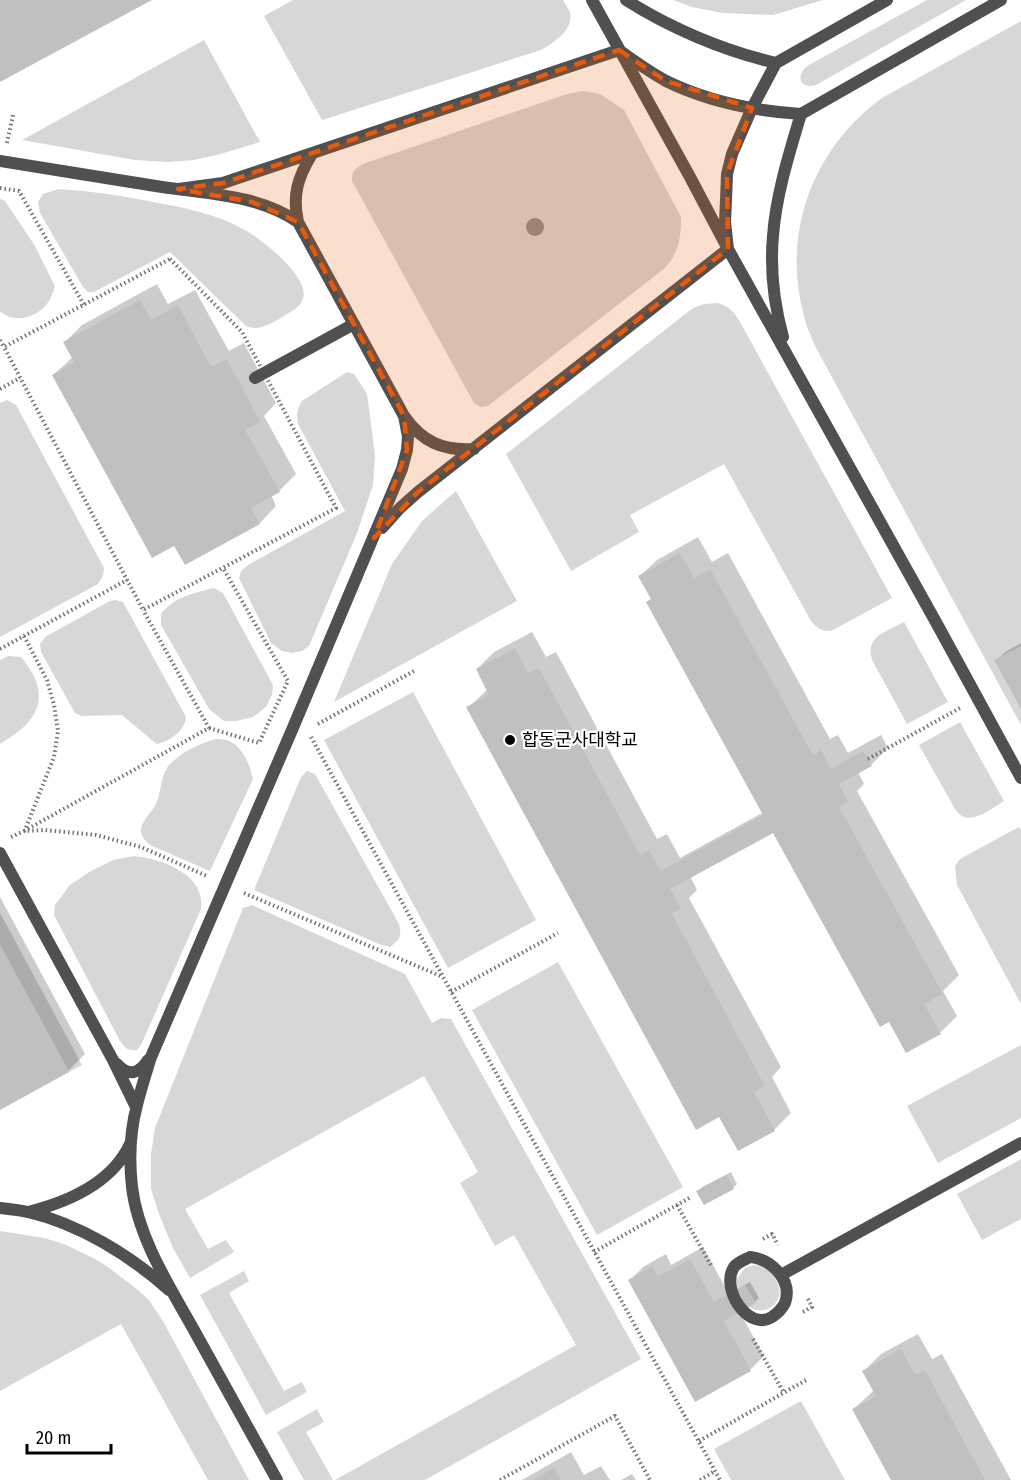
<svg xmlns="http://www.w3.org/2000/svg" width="1021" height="1480" viewBox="0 0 1021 1480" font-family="'Fira Sans Condensed','Noto Sans KR',sans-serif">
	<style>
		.green { fill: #d7d7d7 }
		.shadow { fill: #0003 }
		.building { fill: #c0c0c0 }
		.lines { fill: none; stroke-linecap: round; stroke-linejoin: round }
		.path { stroke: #727272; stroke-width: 4; stroke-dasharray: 1.5 3; stroke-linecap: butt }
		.lane { stroke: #505050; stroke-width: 12 }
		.street { stroke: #505050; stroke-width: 12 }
		.tree { fill: #8c8c8c }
		.marked { fill: #e8590c; fill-opacity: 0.2; stroke: #e8590c; stroke-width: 4.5; stroke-dasharray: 12 8; stroke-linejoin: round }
		.poi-dot { fill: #000; stroke: #fff; stroke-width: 2 }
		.labels { text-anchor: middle; stroke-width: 4.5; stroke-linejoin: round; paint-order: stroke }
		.poi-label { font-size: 18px; fill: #000; stroke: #fff; text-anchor: start }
	</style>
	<rect width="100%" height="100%" fill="#fff"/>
	<path class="green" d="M293,0H563C565,4 569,9 570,13C574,30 553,43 541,50L322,120L264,16Z
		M673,0H823L773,15L723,13L692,7Z
		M927,0H966L816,85C800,90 795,76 807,66Z
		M1021,21V725L815,346C811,336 806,326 804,316C781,233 813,148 882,98Z
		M204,40L260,142L217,155L194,160L167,162L135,160L22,140Z
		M584,91L600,94L624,110L681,217C681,237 679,253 665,268L488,406L481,407L474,403L352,181C352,171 355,169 363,164L567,94Z
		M58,189C92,191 125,196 158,203C191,209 224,216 253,235C268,245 313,281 302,301C299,308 290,312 284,316C276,321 264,328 255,328C252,328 249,327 246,326L170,252L94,292H88L83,287L40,213L38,202L43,194Z
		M0,199L5,201L35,246L55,286C53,292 51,299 47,304C36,318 14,324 0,311Z
		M718,303C730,307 734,312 740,322L892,598L831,631C821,631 817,628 811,621L724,464L630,515L639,532L571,571L506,454L693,308L704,304Z
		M347,372L354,374L367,394L375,455L373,485L357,533L309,646L302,651L292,653L282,651L271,643L239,578L241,571L248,565L345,511L298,424C296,415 297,409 302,401Z
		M7,400L16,405L104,568L103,576L98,584L0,637V403Z
		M456,491L517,601L334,702L392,564L422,521Z
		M214,588L223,593L273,685L272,695L266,707L253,717L236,721H224L209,709L161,625V614C175,596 192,594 214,588Z
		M116,600L123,602L186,717C185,730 171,741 157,744L153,741L122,715L81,716L75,713L41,652L40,644L45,637L110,601Z
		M904,622L948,702L907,724L872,660C865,636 886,632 904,622Z
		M8,656L21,657C53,695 40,721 0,744V660Z
		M413,692L536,920L448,968L324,740Z
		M960,722L1004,801C994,807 975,823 962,816C960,815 956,810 955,809L919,745Z
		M216,739C219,739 223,739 226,740C242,744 250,765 253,779L210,871L150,845C145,841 140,835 141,829C142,820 152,812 156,804C162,791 160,775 170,764C182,752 200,743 216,739Z
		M307,771L315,774L399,924C402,937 400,939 390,947L379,944L254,890L301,777Z
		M1019,827L1021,830V1004L957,885L955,866L960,859Z
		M134,856C162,859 206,874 201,909L142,1043L137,1050C128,1051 125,1048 120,1041L54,915L55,905L70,885L89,872L113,860Z
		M252,905L405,974L432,1023L441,1018L451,1019L641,1359L425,1480H335L576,1345L514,1235L495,1246L460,1183L478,1172L424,1076L185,1209L208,1249L226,1240L234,1252L190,1278L173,1248L159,1214L151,1189V1154L155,1128L243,908Z
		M0,913L82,1065L69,1072L0,945Z
		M558,962L683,1187L597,1235L472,1010Z
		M1021,1045V1118L938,1163L907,1106Z
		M1021,1159V1219L982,1240L957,1194Z
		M0,1231L44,1238L64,1244L95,1259L108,1267L138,1290L149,1300L164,1323L249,1480H208L121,1324L0,1391Z
		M754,1265C766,1267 770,1270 776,1280C791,1307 752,1325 739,1294C738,1290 737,1285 736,1280L745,1268Z
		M244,1271L249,1281L229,1293L284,1391L302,1382L307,1392L266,1415L200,1295Z
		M801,1401L845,1480H731L714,1449Z
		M317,1409L324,1422L306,1432L333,1480H304L277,1432Z"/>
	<path class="shadow" d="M157,284L168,304L195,290L229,351L244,343L276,403L264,416L296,474L279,491L271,495L276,506L260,523L185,563L175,544L53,375L73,357L65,342L82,325Z
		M698,537L712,562L728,553L830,739L838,735L848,753L881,735L888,748L871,765L858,772L864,784L857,791L959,975L943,991L957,1016L940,1033L773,830L690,876L697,890L689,898L781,1067L772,1077L791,1113L774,1130L720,1115L468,708L488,689L477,669L494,652L532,632L546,657L556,652L657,839L667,834L680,858L764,812L648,602L652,598L640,576L657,560Z
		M1021,643V706L996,661L1005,652Z
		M0,897L85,1054L68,1071L0,1108Z
		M731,1172L737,1184L733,1188L698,1191L702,1187Z
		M703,1247L729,1294L750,1282L759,1298L755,1302L739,1311L764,1356L751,1369L696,1400L630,1280L643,1267L666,1254L671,1265Z
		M918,1334L932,1359L942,1354L1011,1480H893L854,1409L874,1390L864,1371L881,1354Z
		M571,1452L584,1475L601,1466L610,1480H522Z
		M632,1474L636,1480H621Z"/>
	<path class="building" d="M0,0H152L0,82Z
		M140,300L151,320L178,305L211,367L227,359L260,422L245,430L280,492L251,508L260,524L185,565L174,546L152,558L52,375L74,362L63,342Z
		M680,553L694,578L710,569L813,755L821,750L831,769L863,751L872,766L839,784L848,802L839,807L943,994L924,1004L941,1034L906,1053L889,1022L880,1027L773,833L670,889L681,908L672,914L765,1086L754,1092L775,1131L738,1151L719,1117L696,1130L466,707L489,695L476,669L515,648L528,673L539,668L640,855L649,850L661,871L763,815L646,602L651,599L638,576Z
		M1021,646V709L994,660Z
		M0,945L69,1072L0,1110Z
		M727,1175L734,1189L704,1205L696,1191Z
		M690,1259L714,1302L745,1285L756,1303L724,1321L751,1371L695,1402L628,1280L652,1266L658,1277Z
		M901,1349L915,1375L925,1370L985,1480H891L852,1409L876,1396L862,1371Z
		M554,1468L561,1480H533Z"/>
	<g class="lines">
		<path class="path" d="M7,143L13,115
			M0,188L19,191L84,305
			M170,259L242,332L336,508L143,610L4,347Z
			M0,340L4,347
			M0,389L20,378
			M24,636L47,680L54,705L58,731L54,757L25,830
			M0,649L127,580
			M318,724L414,671
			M209,728L259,743L288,681L223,568
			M311,737L720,1480
			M868,759L960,708
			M24,831L209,728L143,610
			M11,837L24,831L45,830L96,835L141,847L207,876
			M244,893L443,977
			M451,992L558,933
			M677,1205L712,1267
			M763,1239L772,1234L778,1245
			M594,1252L691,1197
			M803,1312L812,1307L807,1297
			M753,1339L784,1393
			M699,1441L808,1379
			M500,1480L615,1416L650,1480
			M700,1480L715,1471"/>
		<path class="lane" d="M255,378L354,324
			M750,1257C771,1259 793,1280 785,1303C782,1309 778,1313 772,1317C748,1332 720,1288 734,1267C738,1262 744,1260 750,1257Z
			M781,1275L1021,1143"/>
		<path class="street" d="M592,0L690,177L728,249L937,624L1021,778
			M626,0C670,28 724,51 776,63
			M312,154C298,177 292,195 298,222L404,416C422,442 443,451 474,449
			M0,161C54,170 108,178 162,187C208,194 259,195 298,222
			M178,189L223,183L619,50C634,61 650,72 666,81C707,101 755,111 801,114L1001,0
			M783,337C774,304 770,269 773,236C776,195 789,154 801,114
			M382,528L400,508L418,492L728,249L725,222L726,200L727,174L732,154L752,108L776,63L887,0
			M0,853L113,1060L136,1107
			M117,1064C129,1077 139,1074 148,1060
			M0,1208C9,1209 19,1210 28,1212C79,1224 130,1255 169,1290
			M28,1212C68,1202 112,1183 130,1144
			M277,1480C250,1431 222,1381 195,1332C170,1287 138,1238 132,1187C129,1160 130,1131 137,1105C141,1089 146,1073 151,1057L292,730L402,469L407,450L408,437L404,416"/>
	</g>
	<circle class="tree" cx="535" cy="227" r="9"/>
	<path class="marked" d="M619,50L666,81L752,108L727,174L728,249L418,492L374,538L407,450L404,416L298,222L252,202L178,189L223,183Z"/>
	<circle class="poi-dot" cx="510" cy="740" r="6"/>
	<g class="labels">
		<g class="poi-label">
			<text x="522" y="746">합동군사대학교</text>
		</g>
	</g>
	<path d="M27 1444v9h84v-9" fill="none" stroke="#000000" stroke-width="3"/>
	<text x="36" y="1444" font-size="18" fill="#000000" stroke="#ffffff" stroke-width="4.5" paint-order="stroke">20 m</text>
</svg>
